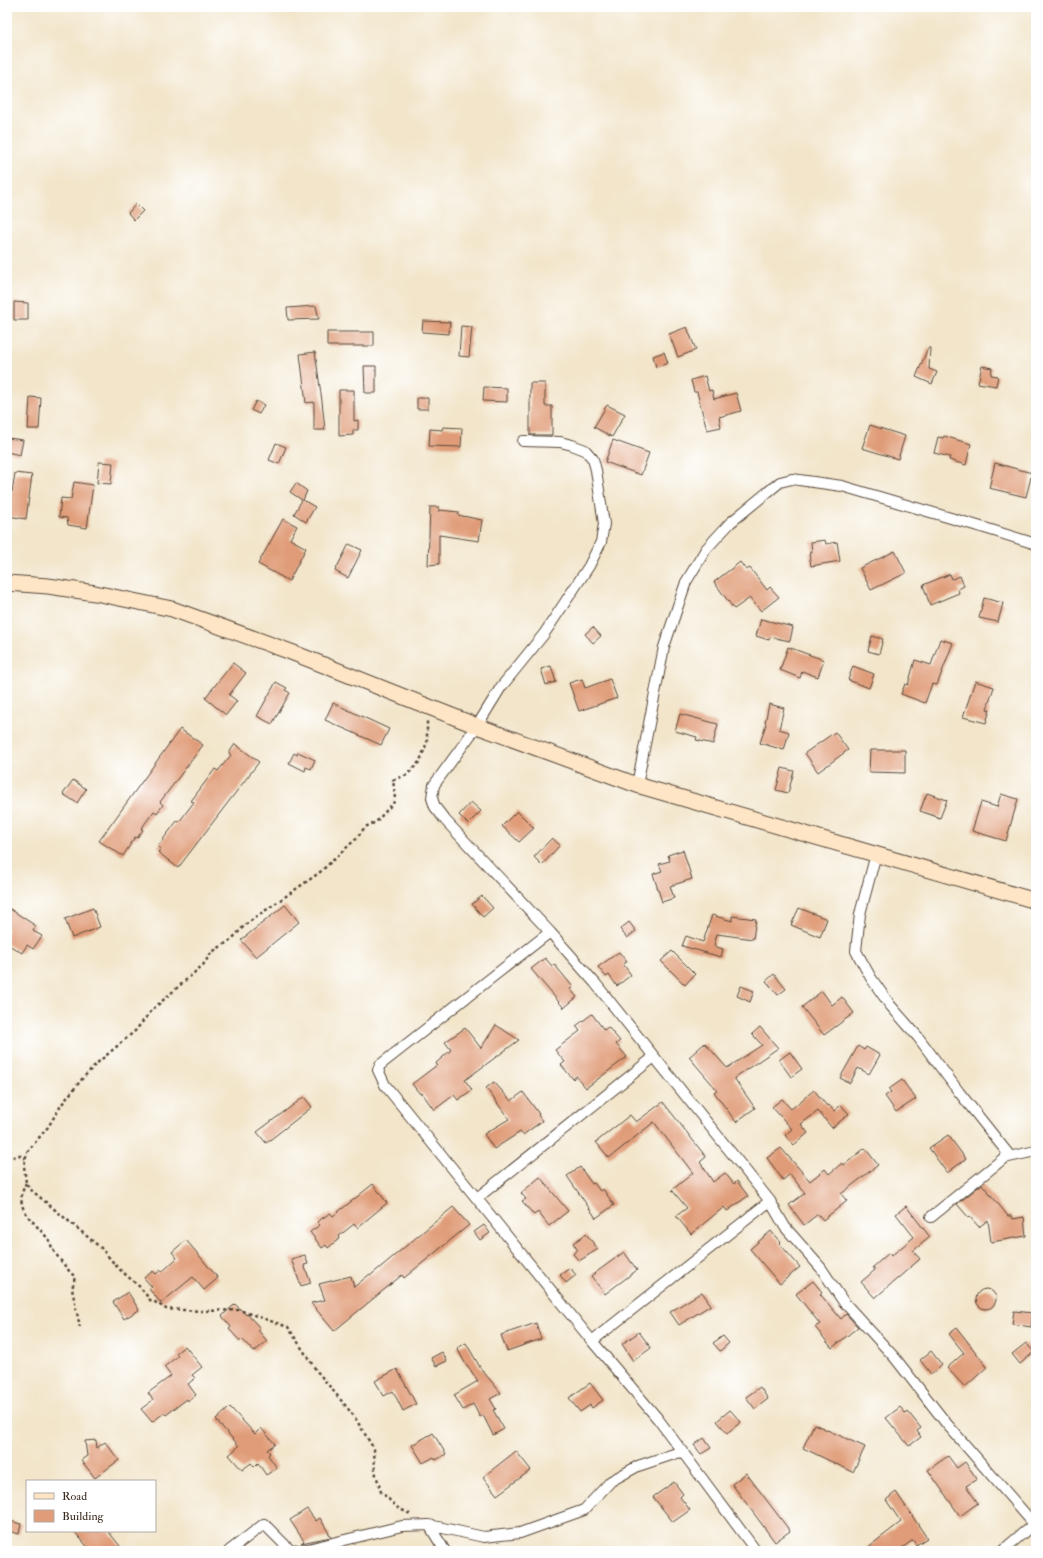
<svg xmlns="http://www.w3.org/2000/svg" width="1043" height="1558" viewBox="0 0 1043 1558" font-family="'IM FELL Double Pica',serif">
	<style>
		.building { fill: #e09c78 }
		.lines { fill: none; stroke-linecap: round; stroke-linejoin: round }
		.street-casing { stroke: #564638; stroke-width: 12 }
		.secondary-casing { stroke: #564638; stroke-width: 17 }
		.path { stroke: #564638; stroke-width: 2.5; stroke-dasharray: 3 3; stroke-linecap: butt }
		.street { stroke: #fff; stroke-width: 10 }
		.secondary { stroke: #fde5c5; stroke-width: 15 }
	</style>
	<rect width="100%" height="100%" fill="#fff"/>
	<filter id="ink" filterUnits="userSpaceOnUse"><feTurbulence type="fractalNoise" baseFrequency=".025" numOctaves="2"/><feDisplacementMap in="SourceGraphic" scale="8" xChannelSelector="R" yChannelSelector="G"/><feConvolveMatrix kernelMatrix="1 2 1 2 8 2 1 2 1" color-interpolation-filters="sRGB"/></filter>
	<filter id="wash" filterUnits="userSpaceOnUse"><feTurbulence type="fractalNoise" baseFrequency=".012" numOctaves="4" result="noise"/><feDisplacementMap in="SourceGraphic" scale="16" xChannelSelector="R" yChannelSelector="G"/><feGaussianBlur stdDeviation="0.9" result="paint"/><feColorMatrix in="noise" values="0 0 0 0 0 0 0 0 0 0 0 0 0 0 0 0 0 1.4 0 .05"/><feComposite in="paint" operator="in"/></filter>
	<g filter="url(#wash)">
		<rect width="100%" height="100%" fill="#f2e5ca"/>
		<g id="blocks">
			<path class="building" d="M136,204L143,211L134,220L128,213Z
				M14,302L28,303V320H14Z
				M316,306L319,319L288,320L287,308Z
				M423,321L450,322L449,334L422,332Z
				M461,326L472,327L469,357L459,356Z
				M687,327L696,350L678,357L669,334Z
				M327,332H374V346H327Z
				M928,348H930L929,369L937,372L932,384L916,377Z
				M315,352L322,401L325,430H314V402L306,403L300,354Z
				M664,352L668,363L656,367L653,356Z
				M364,366H376V393H365Z
				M982,366L992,368L991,375L998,376L996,386L978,383Z
				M705,376L709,391L712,390L714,399L736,393L741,411L719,417L721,427L707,430L697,392H694L691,380Z
				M530,383H545V406H552V435H530Z
				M484,387L507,388V402L483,401Z
				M339,390H354V421L358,420V430H353V435L339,436Z
				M30,397L41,398L39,429H28Z
				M417,398H428V409H417Z
				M256,401L264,405L259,414L251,410Z
				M607,405L625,414L612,437L594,427Z
				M870,425L905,436L898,459L862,448Z
				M443,427L462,428L461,447L429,446L430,429L442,430Z
				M944,436L971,444L966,465L949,460L950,457L934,453L938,437L943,438Z
				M8,438L23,440L20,455L7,452Z
				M613,440L649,453L641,475L605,462Z
				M276,443L286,447L279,464L269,460Z
				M99,462L113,463L111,484L97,483Z
				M995,463L1032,473L1026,497L989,488Z
				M15,473L32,475L26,519L8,516L9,510H7V492H12Z
				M74,482L93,485L87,528L68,525L67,518L59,517L61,498L71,499Z
				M296,483L307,491L303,500L315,507L306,522L294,514L302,500L290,492Z
				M430,507H439V512V510L459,512L458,515L482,520L479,541L439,535V564L428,565Z
				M283,519L297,526L290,539L306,548L289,581L258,564Z
				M825,540L826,544L837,542L840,561L811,566L809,553H812L811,542Z
				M349,544L362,550L348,578L335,571Z
				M895,551L906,573L871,590L860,568Z
				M740,562L746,570L750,568L767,590L770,587L779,597L761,611L750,598L734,609L714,582Z
				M950,574L952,579L960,576L964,586L958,589L959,593L930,605L923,585Z
				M984,598L1003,603L998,622L979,618Z
				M761,619L793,627L790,641L770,637L769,640L756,636Z
				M593,627L601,636L593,643L585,634Z
				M872,636L883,639L879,654L868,651Z
				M940,639L953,643L937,685L932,684L925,703L901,694L905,684L908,685L915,660L931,665Z
				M788,647L824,660L818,677L802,671L800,678L780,670Z
				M233,663L246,673L229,695L237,701L226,715L205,698Z
				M551,666L556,682L546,685L541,669Z
				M853,666L874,674L869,688L848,680Z
				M582,679L585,688L610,679L617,698L579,711L569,683Z
				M975,681L994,687L987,709L990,710L986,723L963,717Z
				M276,682L287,688L285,690L290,693L272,724L257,716Z
				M333,703L389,729L381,745L325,720Z
				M769,704L784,708L779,729L789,732L784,750L760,743L766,724L765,723Z
				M680,714L718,724L713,744L696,740L697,737L675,731Z
				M180,729L203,745L160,802L163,805L157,813L154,811L141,829L143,830L137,838L135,837L123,856L99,841Z
				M835,732L848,750L818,772L805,753Z
				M235,744L259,762L178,868L158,852L161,849L158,846L177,821L179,822L194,802L191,801L215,769L218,771L231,755L229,753Z
				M870,750H905V773L869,772Z
				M298,752L315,760L311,769L306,767L305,771L289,763L294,753L297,755Z
				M782,768L794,771L788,793L776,790Z
				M73,780L86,789L77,803L63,794Z
				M927,793L947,800L940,818L920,811Z
				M1001,794L1018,799L1006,841L972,831L981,802L997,807Z
				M471,802L481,811L468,824L459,815Z
				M517,811L534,828L519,842L502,826Z
				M552,838L560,845L542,865L534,857Z
				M683,850L692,879L670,886L674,898L662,902L653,874L662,871L659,864L670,861L668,855Z
				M482,896L493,908L483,917L472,904Z
				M285,905L299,922L256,957L241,940Z
				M7,907L36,926L33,931L42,936L33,949L27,945L22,953L7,944Z
				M93,908L100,927L72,938L65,919Z
				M799,908L827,919L820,937L791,925Z
				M712,915L732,921V916L756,919L753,939L717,934L714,946L723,949L721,957L682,946L686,936L703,942Z
				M629,922L636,931L627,938L620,929Z
				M672,951L695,974L685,985L661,961Z
				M619,952L627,962L623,964L631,975L617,986L609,975L606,977L598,967Z
				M545,958L552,966L554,964L573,987L570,989L577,997L564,1008L531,969Z
				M774,974L786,989L778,995L766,981Z
				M741,986L754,991L750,1002L737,996Z
				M822,991L832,1005L842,997L854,1013L824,1035L802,1007Z
				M592,1014L604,1030L608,1027L620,1041L616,1044L627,1057L586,1088L576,1076L573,1079L561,1065L565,1062L555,1050L580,1031L576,1026Z
				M496,1025L519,1040L465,1080L472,1090L458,1100L454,1095L434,1110L422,1093L420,1094L412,1084L437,1065L436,1063L451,1050L445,1042L465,1028L481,1048Z
				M760,1027L778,1048L734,1078L755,1108L736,1122L714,1092L717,1090L689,1057L705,1043L727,1068L762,1045L752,1034Z
				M858,1046L864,1050L866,1047L880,1055L869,1074L858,1068L850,1083L840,1078Z
				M790,1052L802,1069L791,1077L779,1060Z
				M902,1080L916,1099L896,1112L885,1096L891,1092L889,1089Z
				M494,1082L511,1101L523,1092L539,1114L538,1115L542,1121L523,1135L520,1132L494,1149L484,1134L509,1119L486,1088Z
				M814,1090L827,1106L829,1105L834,1111L841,1105L849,1114L832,1128L818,1111L801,1124L808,1133L794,1145L785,1135L792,1129L772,1107L782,1099L791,1109Z
				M304,1097L312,1107L266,1143L257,1132Z
				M663,1102L706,1157L700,1162L713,1182L725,1173L734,1184L737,1181L748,1196L727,1211L724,1207L691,1234L676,1216L687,1208L672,1190L693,1173L654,1122L609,1158L596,1142L630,1115L636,1122Z
				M948,1135L966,1159L947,1173L929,1148Z
				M781,1148L810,1181L825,1169L829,1174L842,1163L844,1165L865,1148L878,1165L841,1194L847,1201L823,1220L818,1214L804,1225L789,1205L805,1193L790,1174L783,1180L767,1158Z
				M580,1167L592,1184L594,1183L600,1191L603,1189L614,1205L596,1218L567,1176Z
				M540,1177L568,1211L549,1226L538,1212L534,1215L522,1201L526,1199L521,1193Z
				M373,1184L387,1203L357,1228L354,1224L339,1236L340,1238L328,1248L326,1245L322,1248L310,1232L320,1225L317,1222L330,1213L333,1216Z
				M982,1184L1008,1216H1012L1013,1219L1024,1217L1026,1236L991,1242L988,1220L979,1227L970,1217L969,1218L957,1204Z
				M906,1206L930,1237L913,1251L920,1259L875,1298L861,1282L875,1270L873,1267L889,1253L891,1256L914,1237L896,1214Z
				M453,1207L469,1225L404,1278L402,1275L334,1331L311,1303L325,1300L319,1284L351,1276L354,1287L370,1274L371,1275Z
				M484,1225L490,1233L480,1240L474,1232Z
				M771,1231L780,1242L779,1243L800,1267L780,1284L750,1249Z
				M586,1234L598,1249L579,1261L573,1254L577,1249L573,1243Z
				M186,1240L218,1278L204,1290L193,1277L161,1303L149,1289L152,1287L144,1278L153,1271L156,1274L161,1270L162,1272L177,1258L172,1252Z
				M624,1252L637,1270L605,1294L591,1276Z
				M305,1255L308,1264L304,1265L311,1283L301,1286L291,1259Z
				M570,1268L576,1275L566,1283L560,1275Z
				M813,1281L822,1292L820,1294L841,1319L846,1314L858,1327L832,1348L815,1327L820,1324L796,1294Z
				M976 1299a10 10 0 1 1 20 0a10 10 0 1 1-20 0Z
				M128,1292L139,1310L124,1319L113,1302Z
				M702,1292L711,1305L679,1325L670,1312Z
				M235,1304L246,1315L247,1314L260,1328L258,1330L267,1341L254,1352L242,1339L240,1341L229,1329L231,1327L222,1316Z
				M1014,1311L1033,1313L1031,1327L1012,1324Z
				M536,1323L541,1339L507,1351L501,1335Z
				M957,1328L987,1367L965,1387L947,1368L964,1353L949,1334Z
				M639,1332L651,1348L633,1361L622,1344Z
				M723,1336L729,1343L720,1351L713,1343Z
				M466,1343L481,1369L501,1393L490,1399L496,1409L493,1410L504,1429L493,1435L483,1415L480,1417L473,1404L463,1410L454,1395L478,1381L467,1365H466L457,1348Z
				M1026,1343L1034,1352L1020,1364L1012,1354Z
				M185,1346L202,1367L192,1375L195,1378L188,1384L196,1395L188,1401L187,1399L166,1415L164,1413L152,1422L141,1409L153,1400L148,1393L171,1376L164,1367L178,1356L176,1353Z
				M931,1351L942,1365L931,1374L920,1360Z
				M442,1352L447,1361L436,1366L431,1358Z
				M397,1369L416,1404L403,1411L393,1391L384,1396L375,1381Z
				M590,1383L603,1400L592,1408L590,1405L580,1412L569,1398Z
				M760,1387L768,1399L755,1409L746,1397Z
				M230,1407L255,1434L261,1428L275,1444L267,1450L270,1453L268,1455L277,1468L266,1475L258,1463L254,1467L251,1463L242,1470L229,1455L239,1446L216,1420Z
				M900,1407L906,1414L908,1412L921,1428L917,1431L921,1437L909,1446L886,1418Z
				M730,1410L741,1422L727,1433L717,1421Z
				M814,1424L865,1447L853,1472L803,1448Z
				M433,1433L446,1454L436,1460L434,1457L423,1463L412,1445Z
				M704,1438L711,1448L701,1454L694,1445Z
				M96,1440L97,1448L105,1442L119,1460L95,1478L81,1460L87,1456L85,1441Z
				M516,1451L531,1470L497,1495L483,1477Z
				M948,1456L957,1468L965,1462L977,1479L966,1486L978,1503L960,1516L928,1470Z
				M746,1473L790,1531L775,1542L732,1484Z
				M674,1482L683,1494L680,1497L690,1510L673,1522L653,1497Z
				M896,1492L927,1538L916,1545L913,1540L898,1551H863L901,1522L886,1500Z
				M307,1509L316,1521L320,1518L331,1537L301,1543L304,1541L290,1520Z
				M10,1521L21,1524L19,1534L8,1531Z
				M74,1531H108L124,1551H91Z"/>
		</g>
	</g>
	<g filter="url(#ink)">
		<use href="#blocks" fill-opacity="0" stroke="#564638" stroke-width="1"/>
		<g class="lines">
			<g class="street-casing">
				<path id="street" d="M523,441L560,442L572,445L585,450L593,459L596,470L604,524L601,542L589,566L544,634L501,687L477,726L434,785L432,798L435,807L445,820L550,932L595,983L770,1201L785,1227L821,1268L843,1301L895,1358L946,1423L1034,1524
					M637,785L664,647L686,582L706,549L730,523L780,482L792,479L842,486L988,529L1036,544
					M876,854L860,914L856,951L871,978L890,1005L918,1037L959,1092L1010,1156
					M550,932L380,1065L378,1070L385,1085L592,1341L658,1419L756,1551
					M477,1198L654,1057
					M931,1217L1004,1158L1036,1151
					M592,1341L770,1201
					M429,1525L445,1551
					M229,1551L264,1524L291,1551
					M293,1551L308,1549L402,1526L429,1525L484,1537L520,1533L584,1510L611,1481L638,1466L683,1451
					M1002,1551L1036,1522"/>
			</g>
			<g class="secondary-casing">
				<path id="secondary" d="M7,583L48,586L95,593L172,609L291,652L477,726L637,785L1036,901"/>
			</g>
			<path class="path" d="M7,1159L19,1155L25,1159
				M26,1183C23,1189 20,1197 22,1204C24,1216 41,1229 48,1239C51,1242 51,1247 53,1250C60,1260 67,1269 75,1277L72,1289L80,1327
				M410,1514L398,1508L381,1492L375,1471L374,1449L354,1416L316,1370L288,1327L239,1310L202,1311L166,1309L157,1303L150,1300L141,1288L118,1268L101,1248L30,1189L26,1183L24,1166L27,1152L48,1127L62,1104L82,1079L96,1064L135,1031L153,1009L203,965L212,952L231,940L245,925L256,917L319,873L357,838L365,827L376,822L394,802L395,795L393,780L407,775L420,761L427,742V721"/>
			<use href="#street" class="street"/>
			<use href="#secondary" class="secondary"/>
		</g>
	</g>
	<rect width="1043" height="1558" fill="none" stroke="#fff" stroke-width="24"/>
	<rect x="26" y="1480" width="130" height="52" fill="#ffffff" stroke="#b1aaa5"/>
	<rect x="34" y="1493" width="20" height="6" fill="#fde5c5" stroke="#b1aaa5"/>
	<text x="62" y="1500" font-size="12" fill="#3b2a1e">Road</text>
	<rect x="34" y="1510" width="20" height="12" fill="#e09c78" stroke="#b1aaa5"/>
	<text x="62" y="1520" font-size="12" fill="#3b2a1e">Building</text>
</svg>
